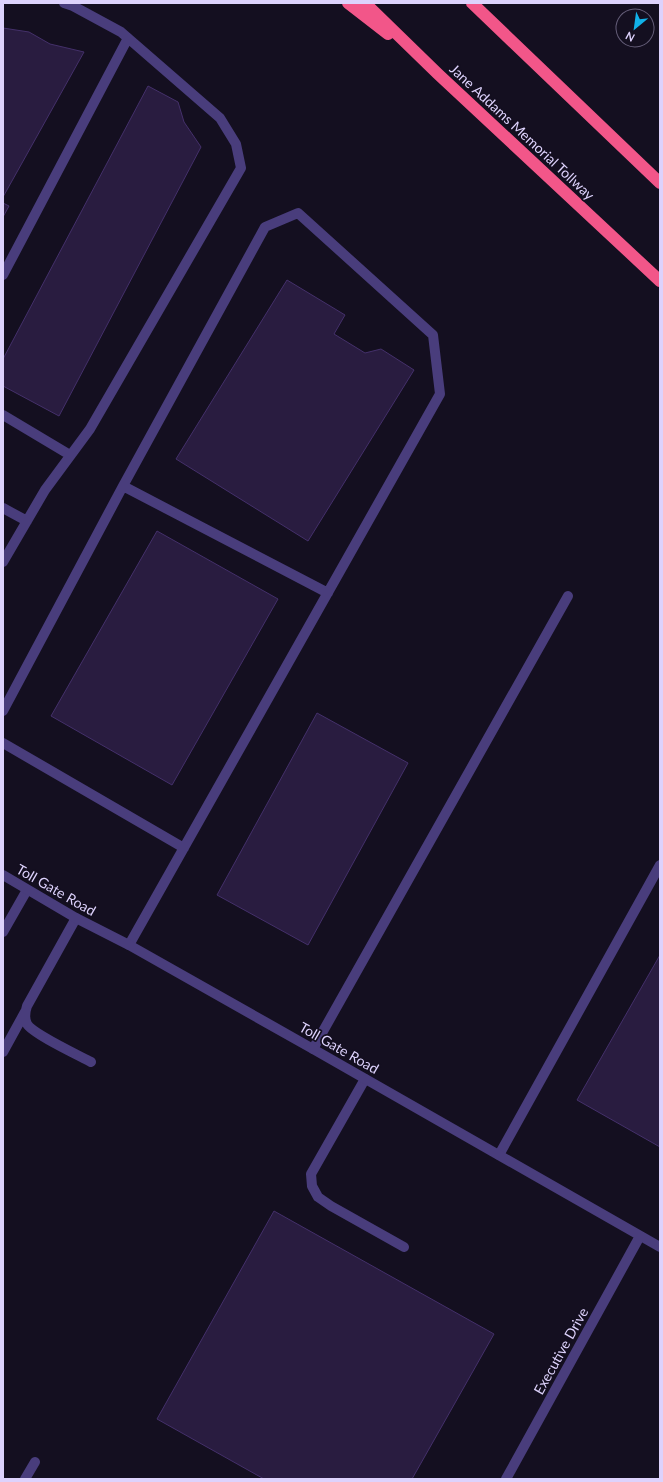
<svg xmlns="http://www.w3.org/2000/svg" width="663" height="1482" viewBox="0 0 663 1482" font-family="Lato,sans-serif">
	<style>
		.building { fill: #291c40; stroke: #44306a }
		.lines { fill: none; stroke-linecap: round; stroke-linejoin: round }
		.lane { stroke: #493d7c; stroke-width: 10 }
		.street { stroke: #493d7c; stroke-width: 10 }
		.highway { stroke: #f25689; stroke-width: 12 }
		.labels { text-anchor: middle; stroke-width: 3.5; stroke-linejoin: round; paint-order: stroke }
		.street-label { font-size: 14px; fill: #ddd2fc; stroke: #140f20 }
	</style>
	<rect width="100%" height="100%" fill="#140f20"/>
	<path class="building" d="M3,28L29,32L50,44L84,52L3,197Z
		M148,86L178,102L184,122L201,147L59,416L3,386V359Z
		M3,203L9,206L3,217Z
		M287,280L345,315L334,334L365,353L381,349L414,370L308,541L176,459Z
		M157,531L278,599L172,785L51,716Z
		M317,713L408,763L308,945L217,895Z
		M660,955V1147L577,1100Z
		M274,1211L494,1334L412,1479H264L157,1419Z"/>
	<g class="lines">
		<path class="lane" d="M3,275L128,38
			M3,415L70,455
			M123,486L328,593
			M3,508L27,521
			M3,562L45,490L90,429L241,168L236,144L220,118L121,32L73,6L64,3
			M3,711L123,486L265,227L298,213L433,335L440,394L129,945
			M3,743L184,848
			M76,918L27,1006C25,1012 24,1018 27,1024C33,1034 78,1055 91,1062
			M3,932L27,890
			M313,1049L568,596
			M3,1052L25,1012
			M365,1079L311,1174L312,1186L318,1197L331,1206L404,1247
			M499,1155L660,865
			M25,1479L35,1462"/>
		<path class="street" d="M3,875L76,918L129,945L313,1049L660,1247
			M506,1479L640,1236"/>
		<path class="highway" d="M348,3L388,34
			M365,3L438,74L660,281
			M472,3L660,183"/>
	</g>
	<g class="labels">
		<g class="street-label">
			<text transform="translate(522 132) rotate(43)" y="5">Jane Addams Memorial Tollway</text>
			<text transform="translate(56 890) rotate(30)" y="5">Toll Gate Road</text>
			<text transform="translate(339 1048) rotate(30)" y="5">Toll Gate Road</text>
			<text transform="translate(561 1351) rotate(-61)" y="5">Executive Drive</text>
		</g>
	</g>
	<rect width="663" height="1482" fill="none" stroke="#ddd2fc" stroke-width="8"/>
	<g transform="translate(635 28) rotate(209)"><circle r="19" fill="#140f20" stroke="#645d78"/>
	<path d="M0-3L7 15L0 10L-7 15Z" fill="#11b1e8"/>
	<text y="-6" font-size="11" font-weight="bold" text-anchor="middle" fill="#ddd2fc">N</text>
	</g>
</svg>
